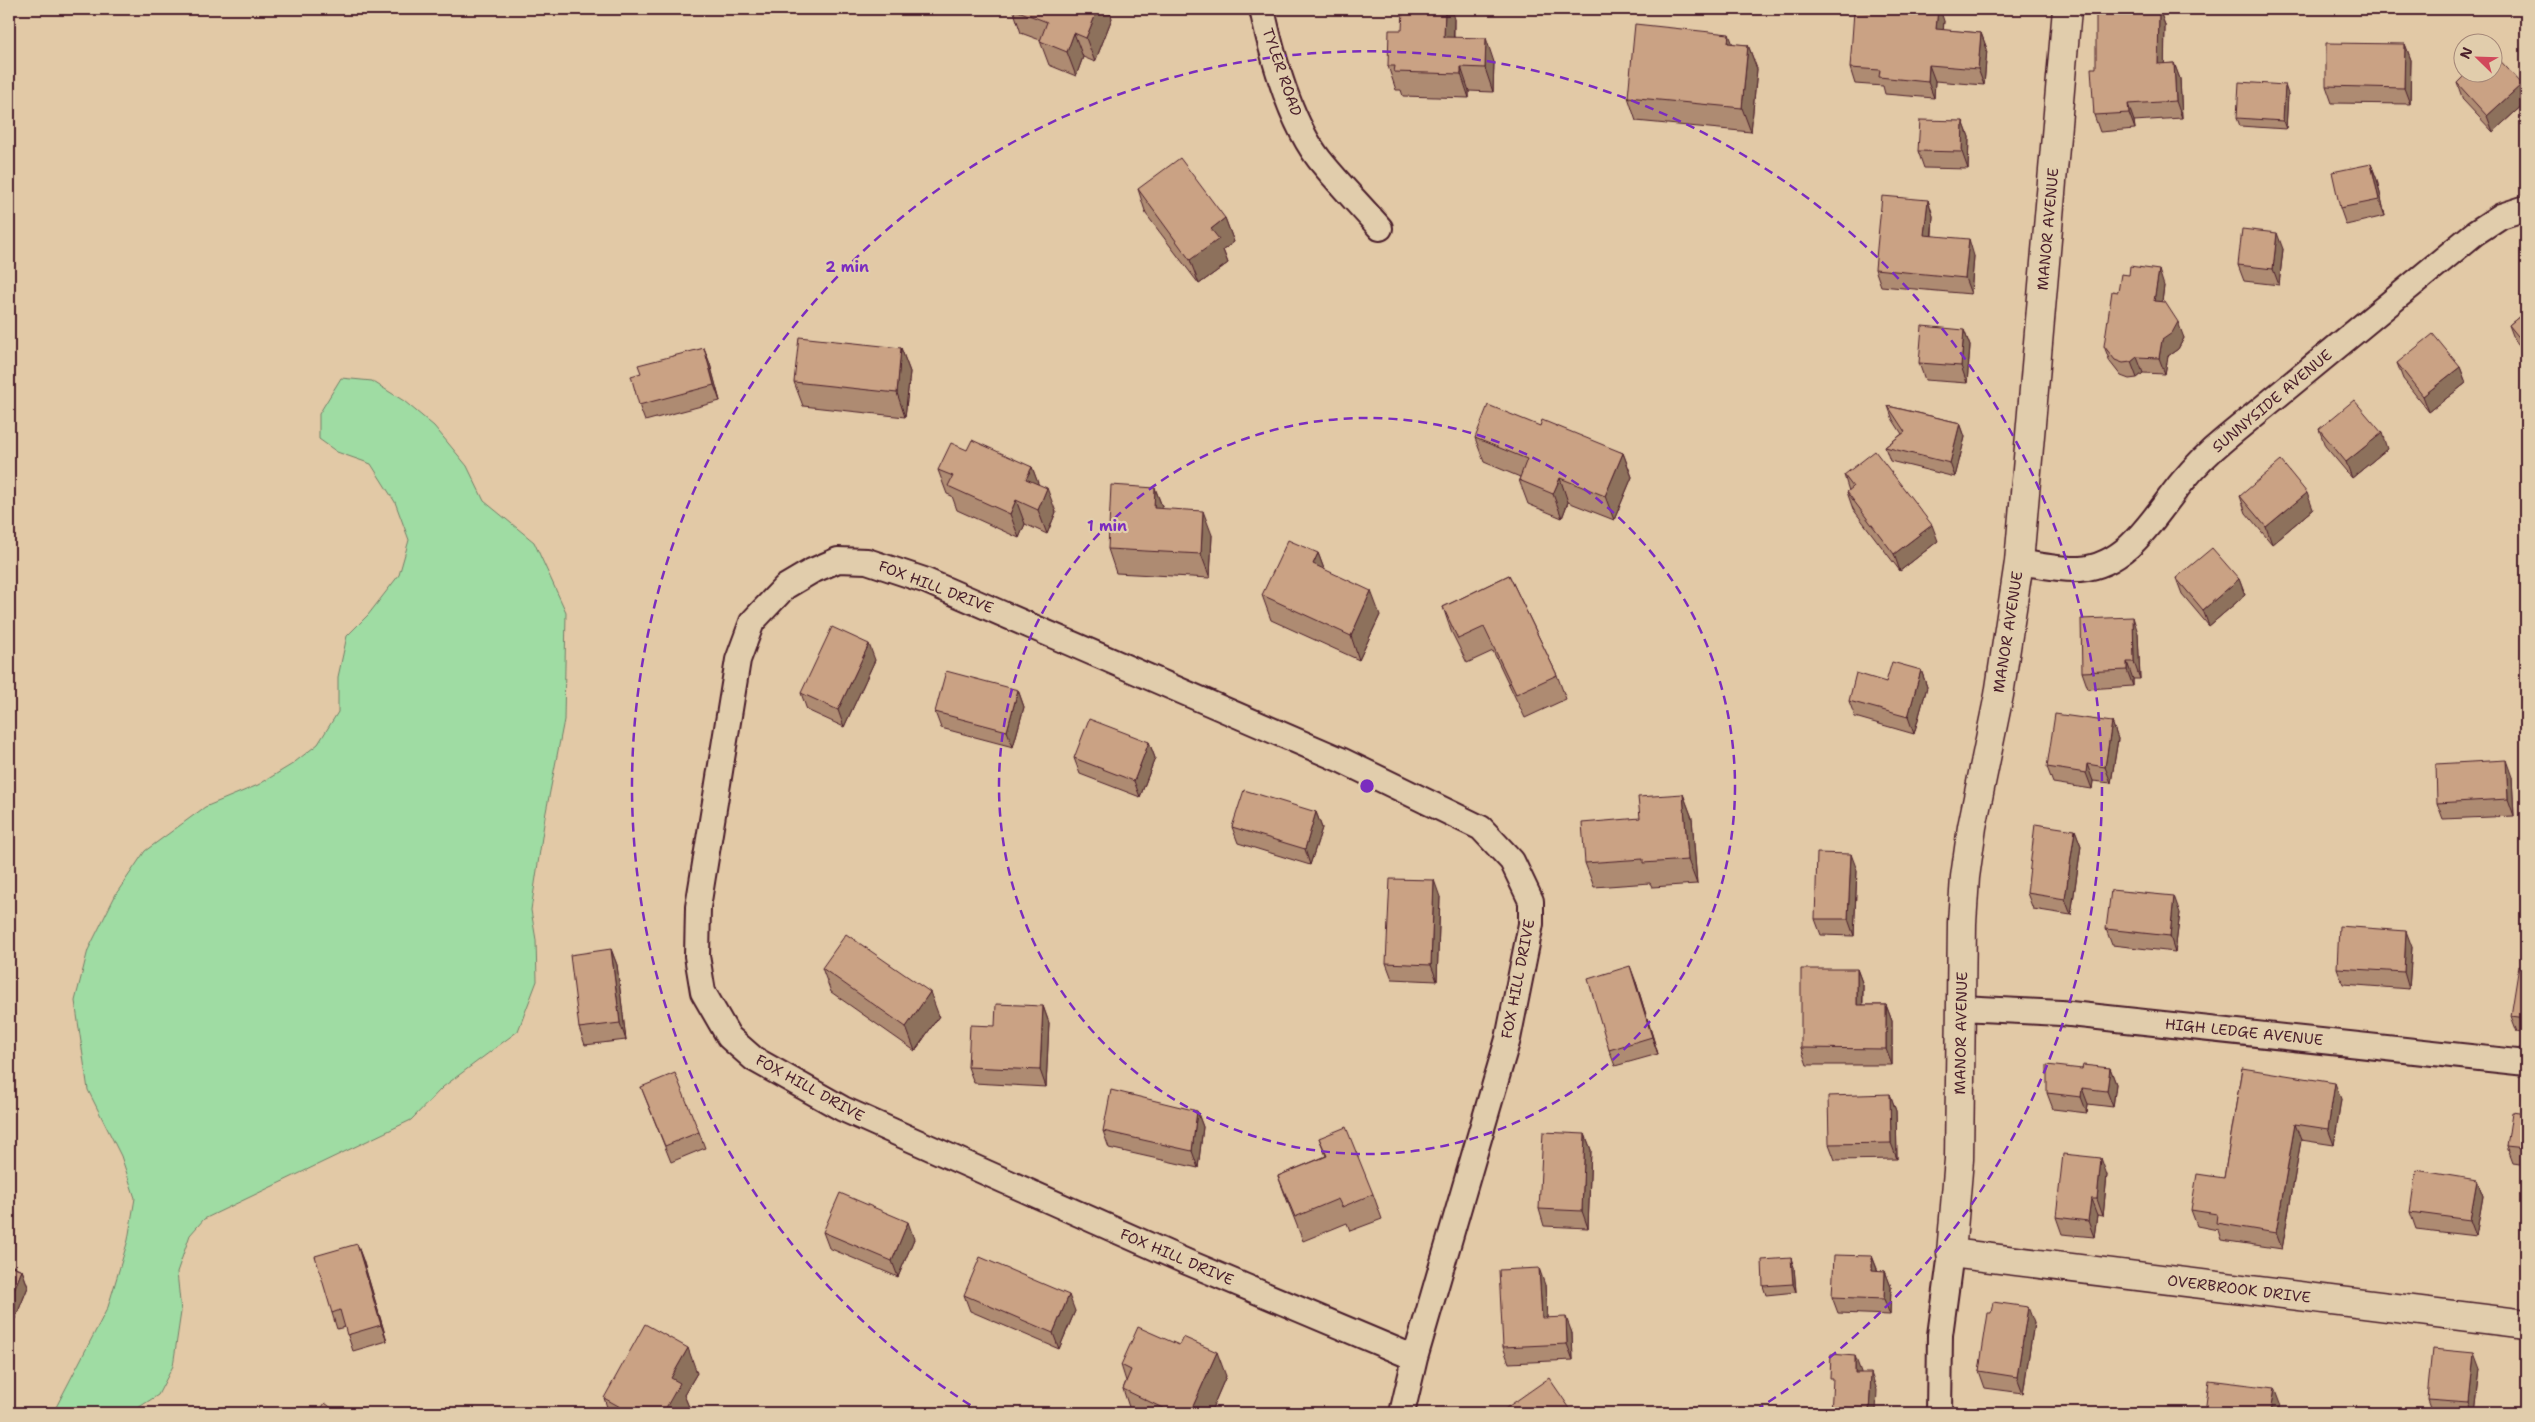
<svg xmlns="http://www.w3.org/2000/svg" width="2535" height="1422" viewBox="0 0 2535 1422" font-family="'Shantell Sans',sans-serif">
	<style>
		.green { fill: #9fdca3; stroke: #747e67 }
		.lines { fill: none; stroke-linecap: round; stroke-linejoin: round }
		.minor-casing { stroke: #4a1f2b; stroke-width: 28 }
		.tertiary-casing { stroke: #4a1f2b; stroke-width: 31 }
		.minor { stroke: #e1cdac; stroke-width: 24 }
		.tertiary { stroke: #e1cdac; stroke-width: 28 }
		.wall { fill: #ae8b72; stroke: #4a1f2b }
		.shaded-wall { fill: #8d715c; stroke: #4a1f2b }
		.building { fill: #caa284; stroke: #4a1f2b }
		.ring { fill: none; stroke: #7b2cbf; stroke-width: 2.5; stroke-dasharray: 9 6 }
		.labels { text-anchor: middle; stroke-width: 4.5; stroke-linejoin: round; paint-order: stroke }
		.street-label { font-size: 15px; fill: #4a1f2b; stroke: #e1cdac }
		.centre { fill: #7b2cbf; stroke: #e1cdac; stroke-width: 2.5 }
		.ring-label { font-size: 15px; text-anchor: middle; font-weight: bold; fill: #7b2cbf; stroke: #e1cdac; stroke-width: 4.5; stroke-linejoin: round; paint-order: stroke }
	</style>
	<rect width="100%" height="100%" fill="#e2c9a6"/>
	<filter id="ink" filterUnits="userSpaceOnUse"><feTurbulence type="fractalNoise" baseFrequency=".02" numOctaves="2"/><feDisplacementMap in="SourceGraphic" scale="10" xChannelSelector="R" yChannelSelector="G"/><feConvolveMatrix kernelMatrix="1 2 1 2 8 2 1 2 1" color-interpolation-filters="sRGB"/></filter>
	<g filter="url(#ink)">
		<path class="green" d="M341,378L372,381L404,401L434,426L467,466L484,501L534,542L566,612L564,720L545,817L531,910L536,940L537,981L518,1031L443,1087L411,1120L204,1219L190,1235L177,1272L181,1312L173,1366L158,1395L130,1413H53L108,1307L128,1240L135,1198L121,1156L88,1090L75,1001L88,950L116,894L145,851L205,807L258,785L291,765L318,744L338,712V677L347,636L368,615L399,575L409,540L395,502L371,464L337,452L319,439V414Z"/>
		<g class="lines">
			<g class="minor-casing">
				<path id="minor" d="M1262,9C1272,55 1290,121 1319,159C1338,183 1360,205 1380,228
					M2019,562C2038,565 2060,570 2080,569C2129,565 2154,516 2182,482C2195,466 2209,452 2225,439L2475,233L2501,216L2526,208
					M1961,1008L2061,1013L2526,1063
					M1402,1413L1415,1358L1508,1039L1531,924V901L1512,861L1481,828L1341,760L924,580L867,561L838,560L812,571L785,587L752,622L738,660L698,907L697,956L703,992L729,1037L754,1059L843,1109L1187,1262L1415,1358
					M1939,1413L1940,1335L1951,1253"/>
			</g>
			<g class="tertiary-casing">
				<path id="tertiary" d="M2067,9L2019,562L1999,695L1972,827L1965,877L1962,923L1959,1159L1951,1253L2526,1324"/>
			</g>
			<use href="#minor" class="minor"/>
			<use href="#tertiary" class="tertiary"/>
		</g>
		<path class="wall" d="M1013,9L1112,18L1095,62L1083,57L1076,76L1049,65L1040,41V40L1021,33Z
			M2159,9L2165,25L2164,64L2174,63L2180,79L2182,118L2134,121L2135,129L2100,132L2094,115L2096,68Z
			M1454,19V37L1494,62L1493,92L1469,91V98L1403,96L1401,90H1396L1388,66L1402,30Z
			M1944,21L1943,30L1981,33L1987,49L1984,85L1935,81L1934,98L1885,94L1883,86L1855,84L1850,68Z
			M1733,44L1748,45L1757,69L1751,132L1636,121L1628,97Z
			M2405,44L2411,60L2410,104L2332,103L2326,86Z
			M2457,83L2526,96V102L2493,132L2463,100Z
			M2288,94L2286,129L2240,126L2237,118Z
			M1963,121L1969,137L1968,169L1924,168L1918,151Z
			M2371,164L2377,180L2385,216L2346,225L2340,208Z
			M1138,189L1225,218L1234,242L1223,250L1228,263L1199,284L1146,214Z
			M1928,200L1933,216L1932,236L1974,256L1971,294L1881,286L1875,269Z
			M2283,249L2279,285L2244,281L2238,265Z
			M2164,286L2162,302L2184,338L2178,349L2168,356L2165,374L2143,373L2137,378L2129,379L2121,376L2110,362L2104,346Z
			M2526,311V355L2515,341L2509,325Z
			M1964,330L1970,346L1967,383L1925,380L1919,363Z
			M704,348L710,364L720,401L645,421L639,405L641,373Z
			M901,348L910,372L905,417L803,406L794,382Z
			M2397,363L2460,367L2466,383L2429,412L2403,379Z
			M1888,406L1960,423L1965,437L1955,477L1890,461L1885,447L1902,434L1893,420Z
			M1540,426L1623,453L1632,477L1614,520L1568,502L1562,518L1528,504L1519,480L1520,477L1484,462L1475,438Z
			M2319,429L2387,449L2352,478L2325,446Z
			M967,450L1032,467L1038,484L1056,512L1047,534L1025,524L1019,538L957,510L952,496L947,494L938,470Z
			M1844,475L1938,541L1900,571L1853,509L1847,492L1849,491Z
			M1155,488L1163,509L1212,535L1210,578L1116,573L1108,549Z
			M2240,496L2313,509L2272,544L2246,513Z
			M1318,553L1324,569L1380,615L1359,660L1271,620L1262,595Z
			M1509,575L1557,675L1566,699L1525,718L1493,651L1467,663L1451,631L1443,607Z
			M2176,578L2239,579L2245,595L2209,626L2182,594Z
			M2138,633L2140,679H2133V686L2088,689L2082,672Z
			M875,660L844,727L807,710L801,693Z
			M1921,670L1927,687L1914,734L1855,717L1849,701L1886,682Z
			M1018,690L1024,707L1013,747L941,728L935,712Z
			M2112,722L2118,739L2111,783L2093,781L2092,789L2053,783L2047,767Z
			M1149,742L1155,758L1140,797L1080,774L1074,758Z
			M2512,777L2514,816L2443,819L2437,803Z
			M1683,794L1692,818L1697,884L1652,887L1650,883L1594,887L1585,863L1640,818Z
			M1316,812L1322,828L1310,865L1238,843L1232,827Z
			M2075,830L2081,846L2071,915L2033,909L2027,893Z
			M1857,870L1854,936L1821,935L1815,919Z
			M1440,897L1437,981L1392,979L1386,963Z
			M2180,913L2175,952L2112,945L2106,929Z
			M2412,947L2409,989L2343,984L2337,968Z
			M611,949L617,965L626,1040L585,1045L579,1028Z
			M822,968L939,1016L915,1051L831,992Z
			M2526,968V1034L2517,1032L2511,1016Z
			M1857,969L1863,985V1005H1886L1892,1021V1065H1807L1801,1048Z
			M1636,982L1658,1054L1615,1066L1609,1050Z
			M1043,1006L1049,1023L1046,1087L974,1083L968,1067L995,1026Z
			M2110,1068L2116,1084L2113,1107L2088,1104L2087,1113L2053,1109L2047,1093L2082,1069Z
			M2242,1068L2341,1099L2334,1145L2301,1140L2282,1249L2221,1240L2218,1230L2197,1226L2191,1210L2224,1178Z
			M641,1087L699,1132L705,1148L671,1162Z
			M1890,1094L1896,1111L1897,1159L1835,1160L1829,1144Z
			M1197,1111L1203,1127L1198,1168L1109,1148L1103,1131Z
			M2526,1114V1165L2513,1163L2507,1147Z
			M1585,1134L1591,1150L1588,1228L1544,1226L1539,1209Z
			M1319,1138L1373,1194L1382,1219L1350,1231L1347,1223L1303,1241L1287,1200L1278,1176L1326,1156Z
			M2107,1175L2103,1216L2097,1215L2094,1237L2062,1234L2056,1217Z
			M2477,1180L2483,1196L2476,1236L2416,1229L2410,1212Z
			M823,1232L914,1239L898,1277L829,1248Z
			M357,1244L363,1260L387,1341L353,1351L345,1327L337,1329L332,1313Z
			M1872,1256L1878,1271H1885L1891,1287L1890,1315L1838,1313L1832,1297Z
			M9,1264L22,1270L28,1287L15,1319L9,1316Z
			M1794,1267L1796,1292L1766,1295L1763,1286Z
			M1545,1285L1547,1317L1572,1333L1573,1360L1509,1363L1503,1347Z
			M964,1295L1075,1311L1059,1349L970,1311Z
			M1991,1313L2034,1323L2023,1393L1985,1388L1979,1371Z
			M1121,1365L1226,1376L1210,1413H1131L1123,1389L1126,1381Z
			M2480,1369L2475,1413H2432L2427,1399Z
			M697,1373L684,1395L689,1407L685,1413H609L604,1398Z"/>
		<path class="shaded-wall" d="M1098,9H1109L1112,18L1095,62L1086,38Z
			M1445,9H1451L1454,19L1453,61L1444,37Z
			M1938,9H1940L1944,21L1942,45L1936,29Z
			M2159,9L2165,25L2164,80L2158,64Z
			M1074,33L1083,57L1076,76L1067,52Z
			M1981,33L1987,49L1984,85L1978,69Z
			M1729,34L1738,58L1728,43Z
			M1486,38L1494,62L1493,92L1485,68Z
			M2405,44L2411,60L2410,104L2404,88Z
			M1748,45L1757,69L1751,132L1742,108Z
			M2174,63L2180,79L2182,118L2176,101Z
			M1929,65L1935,81L1934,98L1928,82Z
			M1461,67L1469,91V98L1461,74Z
			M2522,84L2526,96V102L2493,132L2487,116Z
			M2285,85L2288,94L2286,129L2283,121Z
			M2128,104L2134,121L2135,129L2129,113Z
			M1963,121L1969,137L1968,169L1962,152Z
			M2371,164L2377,180L2385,216L2379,200Z
			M1928,200L1933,216L1930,252L1924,235Z
			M1225,218L1234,242L1223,250L1228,263L1199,284L1190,260L1211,229Z
			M2277,233L2283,249L2279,285L2273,269Z
			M1969,239L1974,256L1971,294L1965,278Z
			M2159,270L2164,286L2160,317L2154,301Z
			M2178,322L2184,338L2178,349L2168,356L2165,374L2159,358L2162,340Z
			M1964,330L1970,346L1967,383L1961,366Z
			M704,348L710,364L720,401L714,385Z
			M901,348L910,372L905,417L897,393Z
			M2137,357L2143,373L2137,378L2131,362Z
			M2460,367L2466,383L2429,412L2423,396Z
			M1960,423L1965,437L1955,477L1950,463Z
			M2382,433L2387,449L2352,478L2346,462Z
			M1623,453L1632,477L1614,520L1605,496Z
			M1032,467L1041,491L1026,479Z
			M1560,478L1568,502L1562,518L1553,494Z
			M1047,488L1056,512L1047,534L1038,510Z
			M1155,488L1164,512L1154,508Z
			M2307,493L2313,509L2272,544L2266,527Z
			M1016,500L1025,524L1019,538L1010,514Z
			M1203,511L1212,535L1210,578L1201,554Z
			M1932,525L1938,541L1900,571L1894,554Z
			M1318,553L1327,577L1313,564Z
			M2239,579L2245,595L2209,626L2203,610Z
			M1371,591L1380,615L1359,660L1351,636Z
			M2133,617L2138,633L2140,679L2134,662Z
			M869,644L875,660L844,727L838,710Z
			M2127,662L2133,679V686L2127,670Z
			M1921,670L1927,687L1914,734L1908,717Z
			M1018,690L1024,707L1013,747L1007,731Z
			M2112,722L2118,739L2111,783L2105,767Z
			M1149,742L1155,758L1140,797L1134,781Z
			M2506,760L2512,777L2514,816L2508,799Z
			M2087,764L2093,781L2092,789L2086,773Z
			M1683,794L1692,818L1697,884L1688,860Z
			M1316,812L1322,828L1310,865L1305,849Z
			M2075,830L2081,846L2071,915L2065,899Z
			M1851,854L1857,870L1854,936L1848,919Z
			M1434,880L1440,897L1437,981L1431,965Z
			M2174,896L2180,913L2175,952L2170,936Z
			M2406,931L2412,947L2409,989L2404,972Z
			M611,949L617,965L626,1040L620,1023Z
			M1630,966L1636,982L1658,1054L1652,1037Z
			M1857,969L1863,985L1862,1021L1857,1005Z
			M930,992L939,1016L915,1051L906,1027Z
			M1886,1005L1892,1021V1065L1886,1049Z
			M1043,1006L1049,1023L1046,1087L1040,1070Z
			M2110,1068L2116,1084L2113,1107L2107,1091Z
			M2335,1083L2341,1099L2334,1145L2328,1129Z
			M2082,1088L2088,1104L2087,1113L2081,1097Z
			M1890,1094L1896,1111L1897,1159L1891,1143Z
			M1197,1111L1203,1127L1198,1168L1192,1151Z
			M2295,1124L2301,1140L2282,1249L2276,1233Z
			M1585,1134L1591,1150L1588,1228L1582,1211Z
			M2101,1158L2107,1175L2103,1216L2097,1199Z
			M2477,1180L2483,1196L2476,1236L2470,1220Z
			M2091,1199L2097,1215L2094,1237L2088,1221Z
			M908,1222L914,1239L898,1277L892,1261Z
			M357,1244L363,1260L387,1341L381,1325Z
			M1872,1256L1878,1272L1872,1270Z
			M1791,1258L1794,1267L1796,1292L1793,1284Z
			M1539,1268L1545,1285L1548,1334L1542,1318Z
			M22,1270L28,1287L15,1319L9,1302Z
			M1885,1271L1891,1287L1890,1315L1884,1299Z
			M1069,1295L1075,1311L1059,1349L1053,1333Z
			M2028,1307L2034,1323L2023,1393L2017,1377Z
			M1566,1317L1572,1333L1573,1360L1567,1344Z
			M688,1348L697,1373L684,1395L689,1407L685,1413H663L671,1378Z
			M1217,1352L1226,1376L1210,1413H1190Z
			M2474,1353L2480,1369L2475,1413H2473L2469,1402Z
			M1855,1356L1861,1372L1860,1389L1855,1373Z
			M1871,1373L1877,1390L1876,1413H1869Z
			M2274,1388L2280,1404L2278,1413H2270Z
			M1571,1410L1572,1413H1566Z"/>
		<path class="building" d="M1013,9H1098L1086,38L1074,33L1067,52L1040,41L1047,22Z
			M1403,9H1445L1444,37L1486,38L1485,68L1461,67V74L1394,72L1395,66H1388L1389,30H1402Z
			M1869,9H1938L1936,29L1981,33L1978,69L1929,65L1928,82L1879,77L1880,70L1850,68L1854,11L1869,12Z
			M2096,9H2159L2158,64L2174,63L2176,101L2128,104L2129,113L2094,115L2091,68H2096Z
			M1635,24L1729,34L1728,43L1748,45L1742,108L1628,97Z
			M2326,43L2405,44L2404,88L2326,86Z
			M2492,52L2522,84L2487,116L2457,83L2468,72H2492Z
			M2239,82L2285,85L2283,121L2237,118Z
			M1920,120L1963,121L1962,152L1918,151Z
			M1180,158L1225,218L1211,229L1219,239L1190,260L1138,189Z
			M2371,164L2379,200L2340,208L2332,172Z
			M1882,196L1928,200L1924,235L1969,239L1965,278L1875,269Z
			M2242,229L2277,233L2273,269L2238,265Z
			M2130,266L2159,270L2154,301L2165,302L2178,322L2172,333L2162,340L2159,358L2137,357L2131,362L2123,363L2115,360L2104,346L2112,291L2118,292L2121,274L2129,275Z
			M2526,311V346L2509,325Z
			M1922,326L1964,330L1961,366L1919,363Z
			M2433,334L2460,367L2423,396L2397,363Z
			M799,337L901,348L897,393L794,382Z
			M704,348L714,385L639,405L631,376L641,373L638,365Z
			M2354,400L2382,433L2346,462L2319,429Z
			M1488,405L1540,426L1542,420L1623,453L1605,496L1560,478L1553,494L1519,480L1527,459L1475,438Z
			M1888,406L1960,423L1950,463L1885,447L1905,432Z
			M972,440L1032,467L1026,479L1047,488L1038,510L1016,500L1010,514L948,486L953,476L938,470L951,443L967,450Z
			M1875,451L1932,525L1894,554L1847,492L1853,487L1844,475Z
			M2281,461L2307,493L2266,527L2240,496Z
			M1111,485L1155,488L1154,508L1203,511L1201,554L1108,549Z
			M1288,540L1318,553L1313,564L1371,591L1351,636L1262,595Z
			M2212,548L2239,579L2203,610L2176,578Z
			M1509,575L1557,675L1516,694L1484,627L1458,639L1443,607Z
			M2133,617L2134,662H2127V670L2082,672L2081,619Z
			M832,627L869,644L838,710L801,693Z
			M1892,662L1921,670L1908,717L1849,701L1856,673L1886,682Z
			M946,671L1018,690L1007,731L935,712Z
			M2055,714L2112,722L2105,767L2087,764L2086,773L2047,767Z
			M1089,719L1149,742L1134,781L1074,758Z
			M2506,760L2508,799L2437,803L2436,764Z
			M1244,790L1316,812L1305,849L1232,827Z
			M1683,794L1688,860L1643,863V859L1585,863L1582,823L1640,818L1638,797Z
			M2035,824L2075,830L2065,899L2027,893Z
			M1817,853L1851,854L1848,919H1815Z
			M1390,879L1434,880L1431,965L1386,963Z
			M2111,890L2174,896L2170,936L2106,929Z
			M2339,926L2406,931L2404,972L2337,968Z
			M846,934L930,992L906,1027L822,968Z
			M611,949L620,1023L579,1028L570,955Z
			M1630,966L1652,1037L1609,1050L1588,979Z
			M2519,966L2526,968V1018L2511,1016Z
			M1801,969H1857V1005H1886V1049L1801,1048Z
			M996,1004L1043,1006L1040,1070L968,1067L970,1025L995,1026Z
			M2047,1065L2082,1069L2083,1065L2110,1068L2107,1091L2082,1088L2081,1097L2047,1093Z
			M2242,1068L2335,1083L2328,1129L2295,1124L2276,1233L2216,1223L2217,1214L2191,1210L2197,1174L2224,1178Z
			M675,1073L699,1132L665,1146L641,1087Z
			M1111,1090L1197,1111L1192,1151L1103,1131Z
			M1890,1094L1891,1143L1829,1144L1828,1096Z
			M2512,1112L2526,1114V1149L2507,1147Z
			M1346,1127L1373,1194L1342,1207L1338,1199L1295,1217L1278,1176L1327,1156L1319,1138Z
			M1543,1132L1585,1134L1582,1211L1539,1209Z
			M2063,1154L2101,1158L2097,1199H2091L2088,1221L2056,1217Z
			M2416,1170L2477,1180L2470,1220L2410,1212Z
			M840,1193L908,1222L892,1261L823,1232Z
			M357,1244L381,1325L347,1335L340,1310L332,1313L315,1256Z
			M1834,1255L1872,1256V1270L1885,1271L1884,1299L1832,1297Z
			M980,1257L1069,1295L1053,1333L964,1295Z
			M1791,1258L1793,1284L1763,1286L1762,1260Z
			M9,1265L22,1270L9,1302Z
			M1539,1268L1542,1318L1566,1317L1567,1344L1503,1347L1499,1270Z
			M1993,1302L2028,1307L2017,1377L1979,1371L1988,1313H1991Z
			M645,1324L688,1348L671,1378L680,1383L663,1413H631L604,1398Z
			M1138,1327L1179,1345L1183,1337L1217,1352L1190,1413H1173L1123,1389L1131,1370L1121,1365Z
			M2432,1349L2474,1353L2469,1402L2427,1399Z
			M1831,1354L1855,1356V1373H1871L1869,1413H1831L1833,1379H1830Z
			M1549,1378L1571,1410L1566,1413H1499Z
			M2209,1380L2274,1388L2270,1413H2205Z
			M325,1403L338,1413H318Z"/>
	</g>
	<g class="ring">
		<circle cx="1367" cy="786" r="368"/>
		<path d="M983 1413A735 735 0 1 1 1751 1413"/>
	</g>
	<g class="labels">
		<g class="street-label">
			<text transform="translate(1282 72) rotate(71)" y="5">TYLER ROAD</text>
			<text transform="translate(2048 229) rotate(-85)" y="5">MANOR AVENUE</text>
			<text transform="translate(2272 401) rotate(-40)" y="5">SUNNYSIDE AVENUE</text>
			<text transform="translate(936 587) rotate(21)" y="5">FOX HILL DRIVE</text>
			<text transform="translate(2008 632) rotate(-81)" y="5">MANOR AVENUE</text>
			<text transform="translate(1518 979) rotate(-79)" y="5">FOX HILL DRIVE</text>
			<text transform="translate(2244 1032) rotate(6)" y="5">HIGH LEDGE AVENUE</text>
			<text transform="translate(1961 1033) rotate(-89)" y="5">MANOR AVENUE</text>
			<text transform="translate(810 1088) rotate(29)" y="5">FOX HILL DRIVE</text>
			<text transform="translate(1177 1257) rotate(23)" y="5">FOX HILL DRIVE</text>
			<text transform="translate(2239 1289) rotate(7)" y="5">OVERBROOK DRIVE</text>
		</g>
	</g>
	<circle cx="1367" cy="786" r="8" class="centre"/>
	<g class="ring-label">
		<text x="847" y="272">2 min</text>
		<text x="1107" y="531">1 min</text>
	</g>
	<rect width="2535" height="1422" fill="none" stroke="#e1cdac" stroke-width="30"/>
	<rect x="15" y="15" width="2505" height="1392" fill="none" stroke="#4a1f2b" stroke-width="2" filter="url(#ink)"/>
	<g transform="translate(2478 58) rotate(293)"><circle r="24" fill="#e1cdac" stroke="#a58778"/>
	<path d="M0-4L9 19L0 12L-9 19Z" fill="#d1495b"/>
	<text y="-8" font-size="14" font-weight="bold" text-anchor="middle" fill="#4a1f2b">N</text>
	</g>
</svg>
